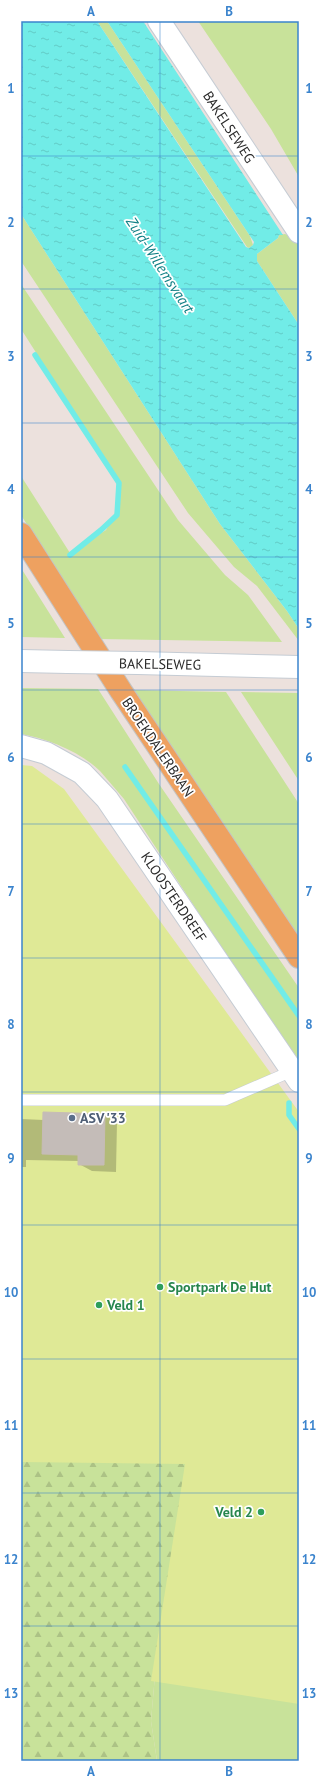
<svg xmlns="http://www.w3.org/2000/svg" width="320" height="1782" viewBox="0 0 320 1782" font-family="'PT Sans',sans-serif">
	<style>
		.grass { fill: #c8e29a }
		.forest { fill: url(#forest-firs) }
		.pitch { fill: #dfe996 }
		.water { fill: url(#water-ripples) }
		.shadow { fill: #0003 }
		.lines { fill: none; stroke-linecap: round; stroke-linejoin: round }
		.stream { stroke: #71ece7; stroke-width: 5.5 }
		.building { fill: #c4bcb8; stroke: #c7bcb6 }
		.service-casing { stroke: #c5ccd4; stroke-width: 12 }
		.minor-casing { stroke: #c5ccd4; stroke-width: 24 }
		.tertiary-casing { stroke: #c5ccd4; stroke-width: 24 }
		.primary-casing { stroke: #c3c3c3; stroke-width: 24 }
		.service { stroke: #fff; stroke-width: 11 }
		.minor { stroke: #fff; stroke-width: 22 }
		.tertiary { stroke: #fff; stroke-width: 22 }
		.primary { stroke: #eea160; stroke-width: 22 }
		.tertiary-bridge-casing { stroke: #c5ccd4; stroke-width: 24; stroke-linecap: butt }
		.tertiary-bridge { stroke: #fff; stroke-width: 22 }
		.grid { fill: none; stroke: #3b84cd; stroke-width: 1; stroke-opacity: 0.55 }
		.service-dot { fill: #5c6f8a; stroke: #fff; stroke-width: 1.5 }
		.leisure-dot { fill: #2e9e5b; stroke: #fff; stroke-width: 1.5 }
		.labels { text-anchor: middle; stroke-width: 3.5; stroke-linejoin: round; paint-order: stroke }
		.street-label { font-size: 14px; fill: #2a2a2a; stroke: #fff }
		.service-label { font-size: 14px; font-weight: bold; fill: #4e5e75; stroke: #fff; text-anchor: start }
		.leisure-label { font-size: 14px; font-weight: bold; fill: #27864d; stroke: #fff; text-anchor: start }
		.water-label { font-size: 15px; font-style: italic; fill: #108085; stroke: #fff }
		.neatline { fill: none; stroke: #3b84cd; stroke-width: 1.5 }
		.grid-label { font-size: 13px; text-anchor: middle; font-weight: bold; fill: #3b84cd }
	</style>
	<defs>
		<pattern id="forest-firs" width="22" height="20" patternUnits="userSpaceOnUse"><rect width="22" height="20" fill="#c8e29a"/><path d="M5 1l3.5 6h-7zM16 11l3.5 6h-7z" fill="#acc285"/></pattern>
		<pattern id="water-ripples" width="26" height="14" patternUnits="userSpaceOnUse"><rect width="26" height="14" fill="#71ece7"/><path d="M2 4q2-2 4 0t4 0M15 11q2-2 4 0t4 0" fill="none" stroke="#62cbc6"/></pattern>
	</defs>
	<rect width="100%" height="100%" fill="#ece1dd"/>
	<path class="grass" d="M97,21H107L250,236L253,245L249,248L247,247Z
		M198,21H299V177L271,129Z
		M21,214L220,524L287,611L299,629V641L257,586L234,567L188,513L21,261Z
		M285,234L299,240V325L257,261V254L278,238L279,235Z
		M21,284L178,520L225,575L248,595L282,642L99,639L21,515V476L70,553L106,530L119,505L117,480L21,329Z
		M21,568L65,638L21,637Z
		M21,688L98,689L159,784L299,988V1066L124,799C116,790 108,780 100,771C81,752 46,738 21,734Z
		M132,690L226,692L299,804V939Z
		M241,692L299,693V781Z
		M299,1150V1761H157L151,1721L155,1675Z"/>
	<path class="forest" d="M245,1149L155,1675L151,1721L157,1761H21V1412Z"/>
	<path class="pitch" d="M21,765L32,766L64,789L299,1112V1704L151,1681L185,1464L21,1462Z"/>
	<path class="water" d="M21,21H97L246,247L249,248L253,245L254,242L250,236L107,21H143L283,235H279L278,238L257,254V261L299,325V629L287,611L220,524L21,214Z"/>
	<path class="shadow" d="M104,1115L117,1122L116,1172L92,1171L79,1164V1161L26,1160V1167H21V1119L44,1120Z"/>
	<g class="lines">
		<path class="stream" d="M35,355L119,483L117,515L101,530L70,555
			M125,767L299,1016
			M289,1103V1115L299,1129"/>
	</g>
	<path class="building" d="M43,1112L105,1114L104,1165H78V1155L42,1154Z"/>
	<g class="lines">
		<g class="service-casing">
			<path id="service" d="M21,1100H225L292,1071"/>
		</g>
		<g class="minor-casing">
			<path id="minor" d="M159,21L299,232
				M21,746L46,753L82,773L107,799L299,1081"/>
		</g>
		<g class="tertiary-casing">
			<path id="tertiary" d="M21,661L68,662
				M138,663L299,667"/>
		</g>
		<g class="primary-casing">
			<path id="primary" d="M21,534L121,691L299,957"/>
		</g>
		<use href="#service" class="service"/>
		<use href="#minor" class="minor"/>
		<use href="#tertiary" class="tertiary"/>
		<use href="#primary" class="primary"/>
		<g class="tertiary-bridge-casing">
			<path id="tertiary-bridge" d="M68,662L138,663"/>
		</g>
		<use href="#tertiary-bridge" class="tertiary-bridge"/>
	</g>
	<path class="grid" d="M160,21V1761M21,156H299M21,289H299M21,423H299M21,557H299M21,690H299M21,824H299M21,958H299M21,1092H299M21,1225H299M21,1359H299M21,1493H299M21,1626H299"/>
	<circle class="service-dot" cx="72" cy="1118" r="4"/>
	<g class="leisure-dot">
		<circle cx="160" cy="1287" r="4"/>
		<circle cx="99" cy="1305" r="4"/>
		<circle cx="261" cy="1512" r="4"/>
	</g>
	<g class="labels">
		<g class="street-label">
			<text transform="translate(229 127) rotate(57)" y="5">BAKELSEWEG</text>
			<text transform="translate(160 664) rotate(1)" y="5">BAKELSEWEG</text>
			<text transform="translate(158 747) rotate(56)" y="5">BROEKDALERBAAN</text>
			<text transform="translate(174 897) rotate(56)" y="5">KLOOSTERDREEF</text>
		</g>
		<g class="service-label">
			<text x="80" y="1123">ASV '33</text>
		</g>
		<g class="leisure-label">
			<text x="168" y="1292">Sportpark De Hut</text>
			<text x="107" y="1310">Veld 1</text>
			<text x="253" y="1517" text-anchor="end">Veld 2</text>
		</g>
		<g class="water-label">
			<text transform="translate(160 265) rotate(57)" y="5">Zuid-Willemsvaart</text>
		</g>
	</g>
	<rect width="320" height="1782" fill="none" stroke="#ffffff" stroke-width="44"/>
	<rect x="22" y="22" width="276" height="1738" class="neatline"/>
	<g class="grid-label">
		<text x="91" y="16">A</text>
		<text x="229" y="16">B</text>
		<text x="11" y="93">1</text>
		<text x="309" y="93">1</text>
		<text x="11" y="227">2</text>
		<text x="309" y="227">2</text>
		<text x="11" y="361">3</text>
		<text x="309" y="361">3</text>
		<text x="11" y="494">4</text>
		<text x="309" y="494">4</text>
		<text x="11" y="628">5</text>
		<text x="309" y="628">5</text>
		<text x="11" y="762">6</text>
		<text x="309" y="762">6</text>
		<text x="11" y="896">7</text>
		<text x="309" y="896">7</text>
		<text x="11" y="1029">8</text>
		<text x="309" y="1029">8</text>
		<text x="11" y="1163">9</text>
		<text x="309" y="1163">9</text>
		<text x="11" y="1297">10</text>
		<text x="309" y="1297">10</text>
		<text x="11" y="1430">11</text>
		<text x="309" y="1430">11</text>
		<text x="11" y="1564">12</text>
		<text x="309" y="1564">12</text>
		<text x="11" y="1698">13</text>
		<text x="309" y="1698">13</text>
		<text x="91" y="1776">A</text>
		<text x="229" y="1776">B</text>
	</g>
</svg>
